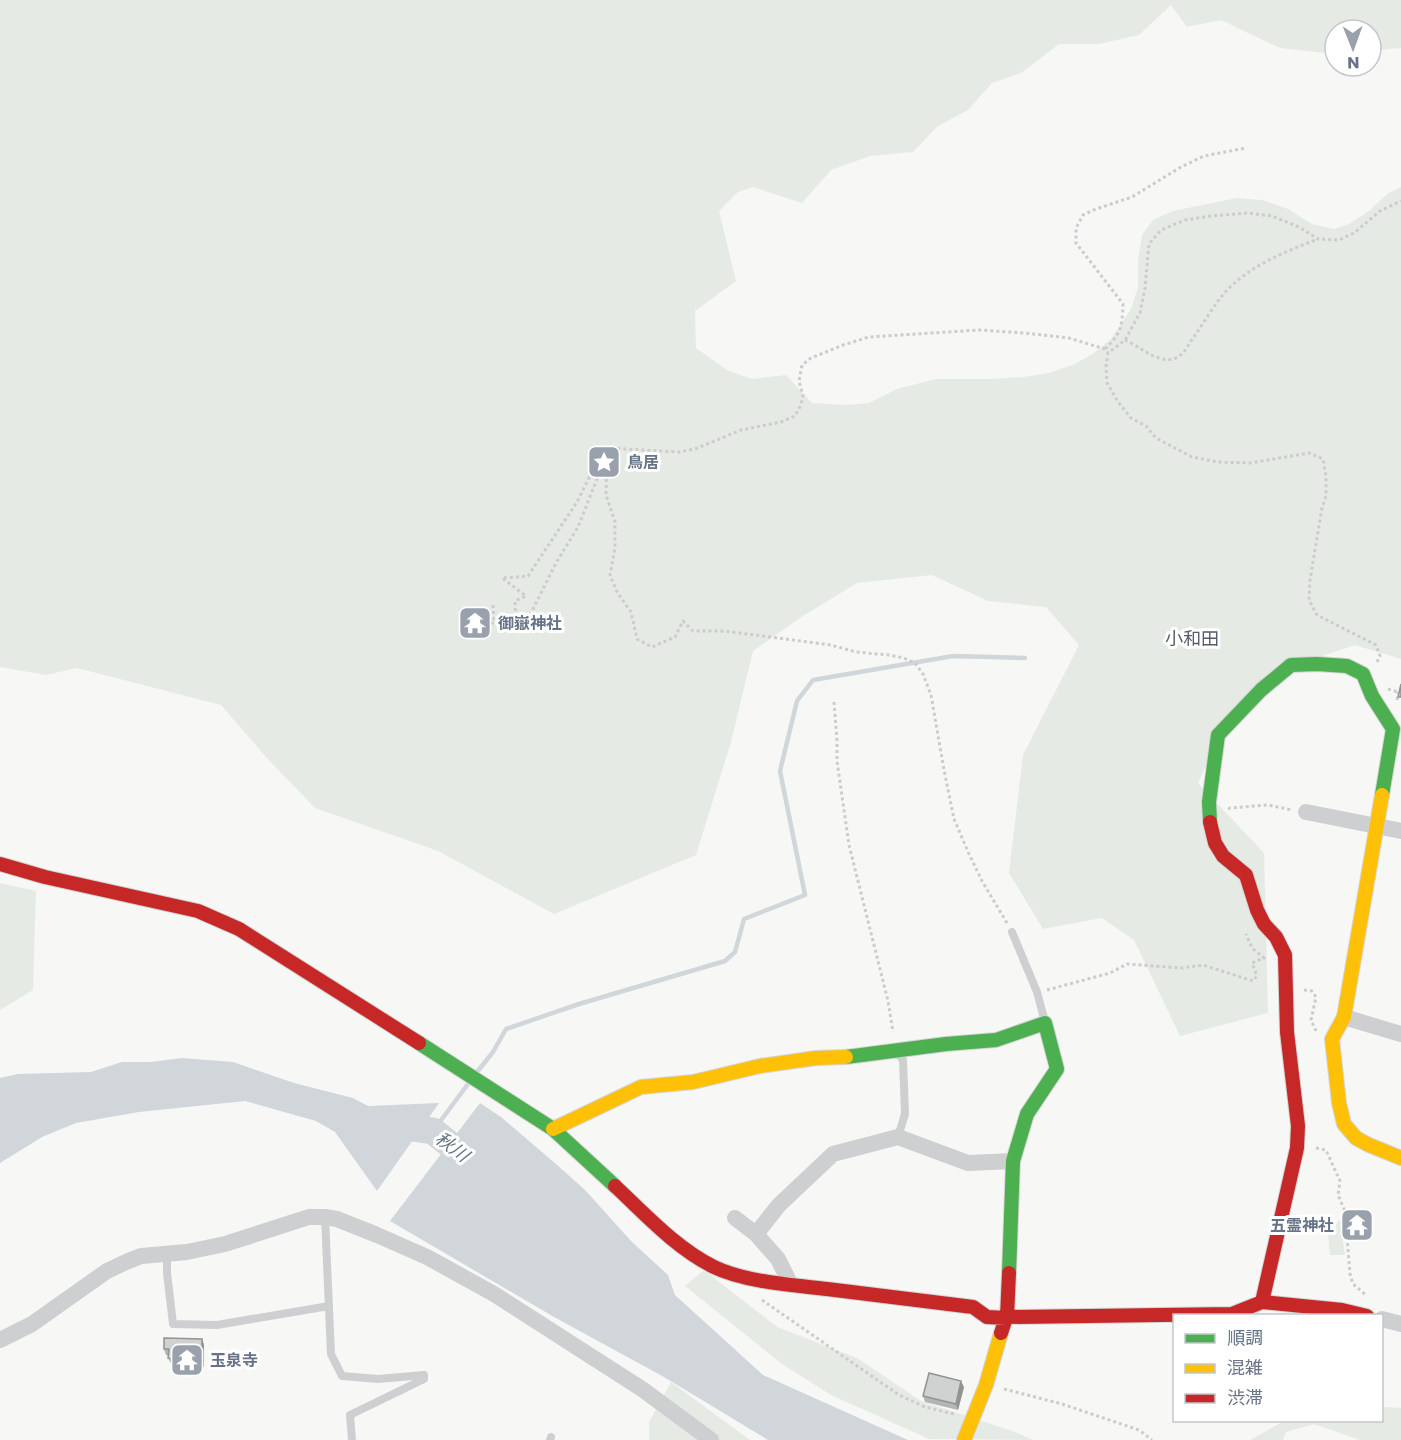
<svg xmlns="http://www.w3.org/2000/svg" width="1401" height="1440" viewBox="0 0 1401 1440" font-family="Poppins,'Noto Sans JP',sans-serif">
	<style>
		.green { fill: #e6eae4 }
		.water { fill: #d0d6da }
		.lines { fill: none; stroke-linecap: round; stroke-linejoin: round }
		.stream { stroke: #d0d6da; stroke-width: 4.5 }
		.river { stroke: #d0d6da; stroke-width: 27 }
		.fast-casing { stroke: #d4d5d5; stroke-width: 16 }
		.slow-casing { stroke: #d4d5d5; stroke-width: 16 }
		.jam-casing { stroke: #d4d5d5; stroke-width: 16 }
		.path { stroke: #cccccd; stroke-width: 3; stroke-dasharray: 3 3; stroke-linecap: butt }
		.lane { stroke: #cecfd1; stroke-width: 8 }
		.street { stroke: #cecfd1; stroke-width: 16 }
		.fast { stroke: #4caf50; stroke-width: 14 }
		.slow { stroke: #ffc107; stroke-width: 14 }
		.jam { stroke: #c62828; stroke-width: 14 }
		.wall { fill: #b3b5b5 }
		.shaded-wall { fill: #929393 }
		.building { fill: #d0d2d2; stroke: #929393; stroke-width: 1.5 }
		.labels { text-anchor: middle; stroke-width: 6; stroke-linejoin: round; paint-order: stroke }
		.poi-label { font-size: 16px; font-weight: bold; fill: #677386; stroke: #fff; text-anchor: start }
		.neighbourhood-label { font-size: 18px; fill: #555d6b; stroke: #fff }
		.water-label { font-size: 18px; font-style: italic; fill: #637482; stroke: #fff }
	</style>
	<rect width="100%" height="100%" fill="#f7f7f6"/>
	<path class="green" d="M0,0H1401V48L1388,49L1371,52V30H1335V54L1280,48L1221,20L1187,27L1171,5L1139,35L1099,44H1059L1021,73L992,83L968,110L938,126L913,152L870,156L831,170L802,203L753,187L738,192L719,211L736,281L695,311L696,348L727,370L752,379L786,375L812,403L845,405L869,403L897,389L936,379H989L1024,377L1049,373L1075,364L1094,353L1111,339L1131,309L1138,287V260L1142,235L1153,220L1173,211L1237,198L1262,200L1288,209L1312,224L1334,229L1349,224L1369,211L1387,194L1401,187V659L1355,645L1271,673L1228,718L1198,783L1264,853L1268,1013L1180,1036L1134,940L1102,918L1043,929L1009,873L1023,755L1079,645L1046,607L988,601L932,575L857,583L803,616L753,651L731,742L696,855L554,914L438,851L315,808L265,756L221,705L77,668L46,675L0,667Z
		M0,883L36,891L33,990L0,1010Z
		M1340,1220L1345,1255H1330L1328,1233Z
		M704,1270L777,1327L857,1358L921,1401L1015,1432L1033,1440L929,1439L831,1395L782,1364L685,1286Z
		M671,1382L750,1440H649V1422Z
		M1382,1407L1401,1408V1440H1360L1314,1424L1286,1432L1283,1440H1250L1284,1421L1382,1420Z"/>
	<path class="water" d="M182,1058L233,1062L294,1083L353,1098L368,1106L439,1103L377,1191L335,1132L316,1121L245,1101L139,1112L76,1123L42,1137L0,1163V1078L18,1074L91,1072L122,1062H150Z
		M480,1103L501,1117L556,1164L585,1190L632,1242L668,1275L675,1295L763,1375L908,1440H768L664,1377L554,1317L390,1221Z"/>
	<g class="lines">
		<path class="stream" d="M477,1072L493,1052L506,1029L579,1004L725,961L735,952L744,919L805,895L780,771L797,701L813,680L953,656L1025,658
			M433,1131L468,1084"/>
		<path class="river" d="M384,1124L433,1131L477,1166"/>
		<g class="fast-casing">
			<path id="fast" d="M1210,822L1209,802L1218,735L1261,690L1291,665L1317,664L1347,666L1363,674L1372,696L1393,729L1382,795
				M419,1043L553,1129L615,1186
				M846,1057L946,1044L996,1040L1045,1023L1057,1069L1027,1114L1013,1161L1009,1273"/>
		</g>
		<g class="slow-casing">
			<path id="slow" d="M1382,795L1344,1017L1332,1039L1339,1103L1344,1124L1356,1138L1369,1145L1401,1158
				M553,1129L641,1087L693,1082L760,1066L816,1058L846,1057
				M964,1440L986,1385L1001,1333"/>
		</g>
		<g class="jam-casing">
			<path id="jam" d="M1210,822L1215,843L1223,856L1246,875L1257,910L1264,924L1276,937L1285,955L1287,1032L1298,1126L1297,1148L1262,1302
				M0,864L45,877L198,911L239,929L419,1043
				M615,1186C646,1215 676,1248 714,1267C745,1282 793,1285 827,1289C876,1295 924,1301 973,1307L987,1317L1006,1318L1001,1333
				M1009,1273L1007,1317L1232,1314L1262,1302L1342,1310L1367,1316"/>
		</g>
		<path class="path" d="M1125,340C1141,347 1159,365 1176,358C1185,354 1188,344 1194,337C1204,322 1217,300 1229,288C1255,263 1285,252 1318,239
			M1105,349C1122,332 1122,327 1123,304L1076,243V228L1083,215L1096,209L1132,197L1181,167L1204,156L1246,148
			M607,449L606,495L615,522V548L610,575L617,592L631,612L637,639L652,647L675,637L683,621L693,631H724L831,645L856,652L889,655L904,658L915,663L923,674L931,695L944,770L954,819L969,854L982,881L1007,923
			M493,605L494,623
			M479,623H516L528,619L556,563L578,527L606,456
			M516,623L515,601L526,596L502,578L528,576L577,502L603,450L607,448L679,452L695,449L741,430L781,422L795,416L801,405L803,395L799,381L802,365L811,358L843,345L869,337L979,330L1025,333L1069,338L1105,349L1108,353
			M1377,662L1380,656L1376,645L1317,615L1309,600L1310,580L1322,508L1326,496V476L1323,459L1309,453L1250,463L1218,462L1192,457L1156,438L1146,426L1131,418L1118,402L1107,383L1106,367L1108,353L1125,340L1140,313L1145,288L1149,244L1161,230L1185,220L1211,216L1247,213L1272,216L1299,227L1318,239L1339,240L1354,233L1380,211L1401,201
			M1388,689L1401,693
			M1397,700L1398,692
			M834,702L837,741V761L849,845L888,1001L893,1032
			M1228,809L1230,808L1268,805L1292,810
			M1047,990L1110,973L1127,964L1181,968L1203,965L1253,981L1257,976L1252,963L1264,958L1252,948L1246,934
			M1304,990L1312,991L1316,997L1311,1020L1316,1031
			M1316,1148L1326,1150L1340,1181L1338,1195L1345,1211L1350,1274L1353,1284L1367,1296
			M762,1300L899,1395L925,1407L954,1414
			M1004,1389L1062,1404L1139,1430L1152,1440"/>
		<path class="lane" d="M1012,932L1037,992L1045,1022
			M897,1053L903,1060L905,1114L898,1137
			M325,1217L331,1354L342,1376L378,1379L424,1375V1379L350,1415L352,1440
			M167,1254V1273L173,1324L217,1325L329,1306
			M550,1440L551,1437"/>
		<path class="street" d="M1306,812L1401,831
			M1344,1017L1401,1034
			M735,1218L756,1234
			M791,1285L778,1259L756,1234L779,1205L833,1154L898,1137L968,1163L1013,1161
			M1382,1319L1401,1324
			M0,1340L32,1324L107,1271L126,1262L141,1256L187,1252L225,1244L309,1217H325L337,1219L377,1235L427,1257L494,1294L642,1389L711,1440"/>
		<use href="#fast" class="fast"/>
		<use href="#slow" class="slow"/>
		<use href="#jam" class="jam"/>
	</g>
	<path class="wall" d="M202,1339L204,1345V1367L173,1366L172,1364H171L168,1358L169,1355H166L164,1349Z
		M964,1387L958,1410L925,1402L923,1396Z"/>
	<path class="shaded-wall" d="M202,1339L204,1345V1367L202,1361Z
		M961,1381L964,1387L958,1410L956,1404Z"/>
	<path class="building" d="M1401,684V697H1398Z
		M164,1338L202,1339V1361H171V1359L168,1358L169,1349H164Z
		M929,1373L961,1381L956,1404L923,1396Z"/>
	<defs>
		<g id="sight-square" transform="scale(1.725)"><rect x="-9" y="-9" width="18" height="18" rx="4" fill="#99a1ad" stroke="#fff"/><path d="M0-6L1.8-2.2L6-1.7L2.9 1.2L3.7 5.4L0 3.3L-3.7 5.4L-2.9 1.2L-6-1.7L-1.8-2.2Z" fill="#fff"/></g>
		<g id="temple-square" transform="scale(1.725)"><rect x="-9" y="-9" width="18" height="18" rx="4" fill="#99a1ad" stroke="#fff"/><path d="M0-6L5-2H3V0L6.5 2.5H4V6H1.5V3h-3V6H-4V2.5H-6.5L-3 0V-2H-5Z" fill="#fff"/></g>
	</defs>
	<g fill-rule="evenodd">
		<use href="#sight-square" x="604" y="462"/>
		<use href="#temple-square" x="475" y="623"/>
		<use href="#temple-square" x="1357" y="1225"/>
		<use href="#temple-square" x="187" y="1360"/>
	</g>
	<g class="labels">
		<g class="poi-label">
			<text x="627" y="468">鳥居</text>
			<text x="498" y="629">御嶽神社</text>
			<text x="1334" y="1231" text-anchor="end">五霊神社</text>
			<text x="210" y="1366">玉泉寺</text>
		</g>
		<g class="neighbourhood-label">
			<text x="1192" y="645">小和田</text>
		</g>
		<g class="water-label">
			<text transform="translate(452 1147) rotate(37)" y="6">秋川</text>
		</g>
	</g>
	<rect x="1173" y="1314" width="210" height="108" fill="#ffffff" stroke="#c2c7cf" stroke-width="1.5"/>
	<rect x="1185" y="1334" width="30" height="9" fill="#4caf50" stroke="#c2c7cf" stroke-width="1.5"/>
	<text x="1227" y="1344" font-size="18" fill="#677386">順調</text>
	<rect x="1185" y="1364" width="30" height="9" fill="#ffc107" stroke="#c2c7cf" stroke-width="1.5"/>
	<text x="1227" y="1374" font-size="18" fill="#677386">混雑</text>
	<rect x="1185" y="1394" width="30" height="9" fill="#c62828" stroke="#c2c7cf" stroke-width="1.5"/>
	<text x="1227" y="1404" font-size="18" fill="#677386">渋滞</text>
	<g transform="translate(1353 48) rotate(179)"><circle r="28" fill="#ffffff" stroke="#c2c7cf" stroke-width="1.5"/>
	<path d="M0-4.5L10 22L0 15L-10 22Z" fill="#99a1ad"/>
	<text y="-9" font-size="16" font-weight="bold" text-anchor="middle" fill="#677386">N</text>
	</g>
</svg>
